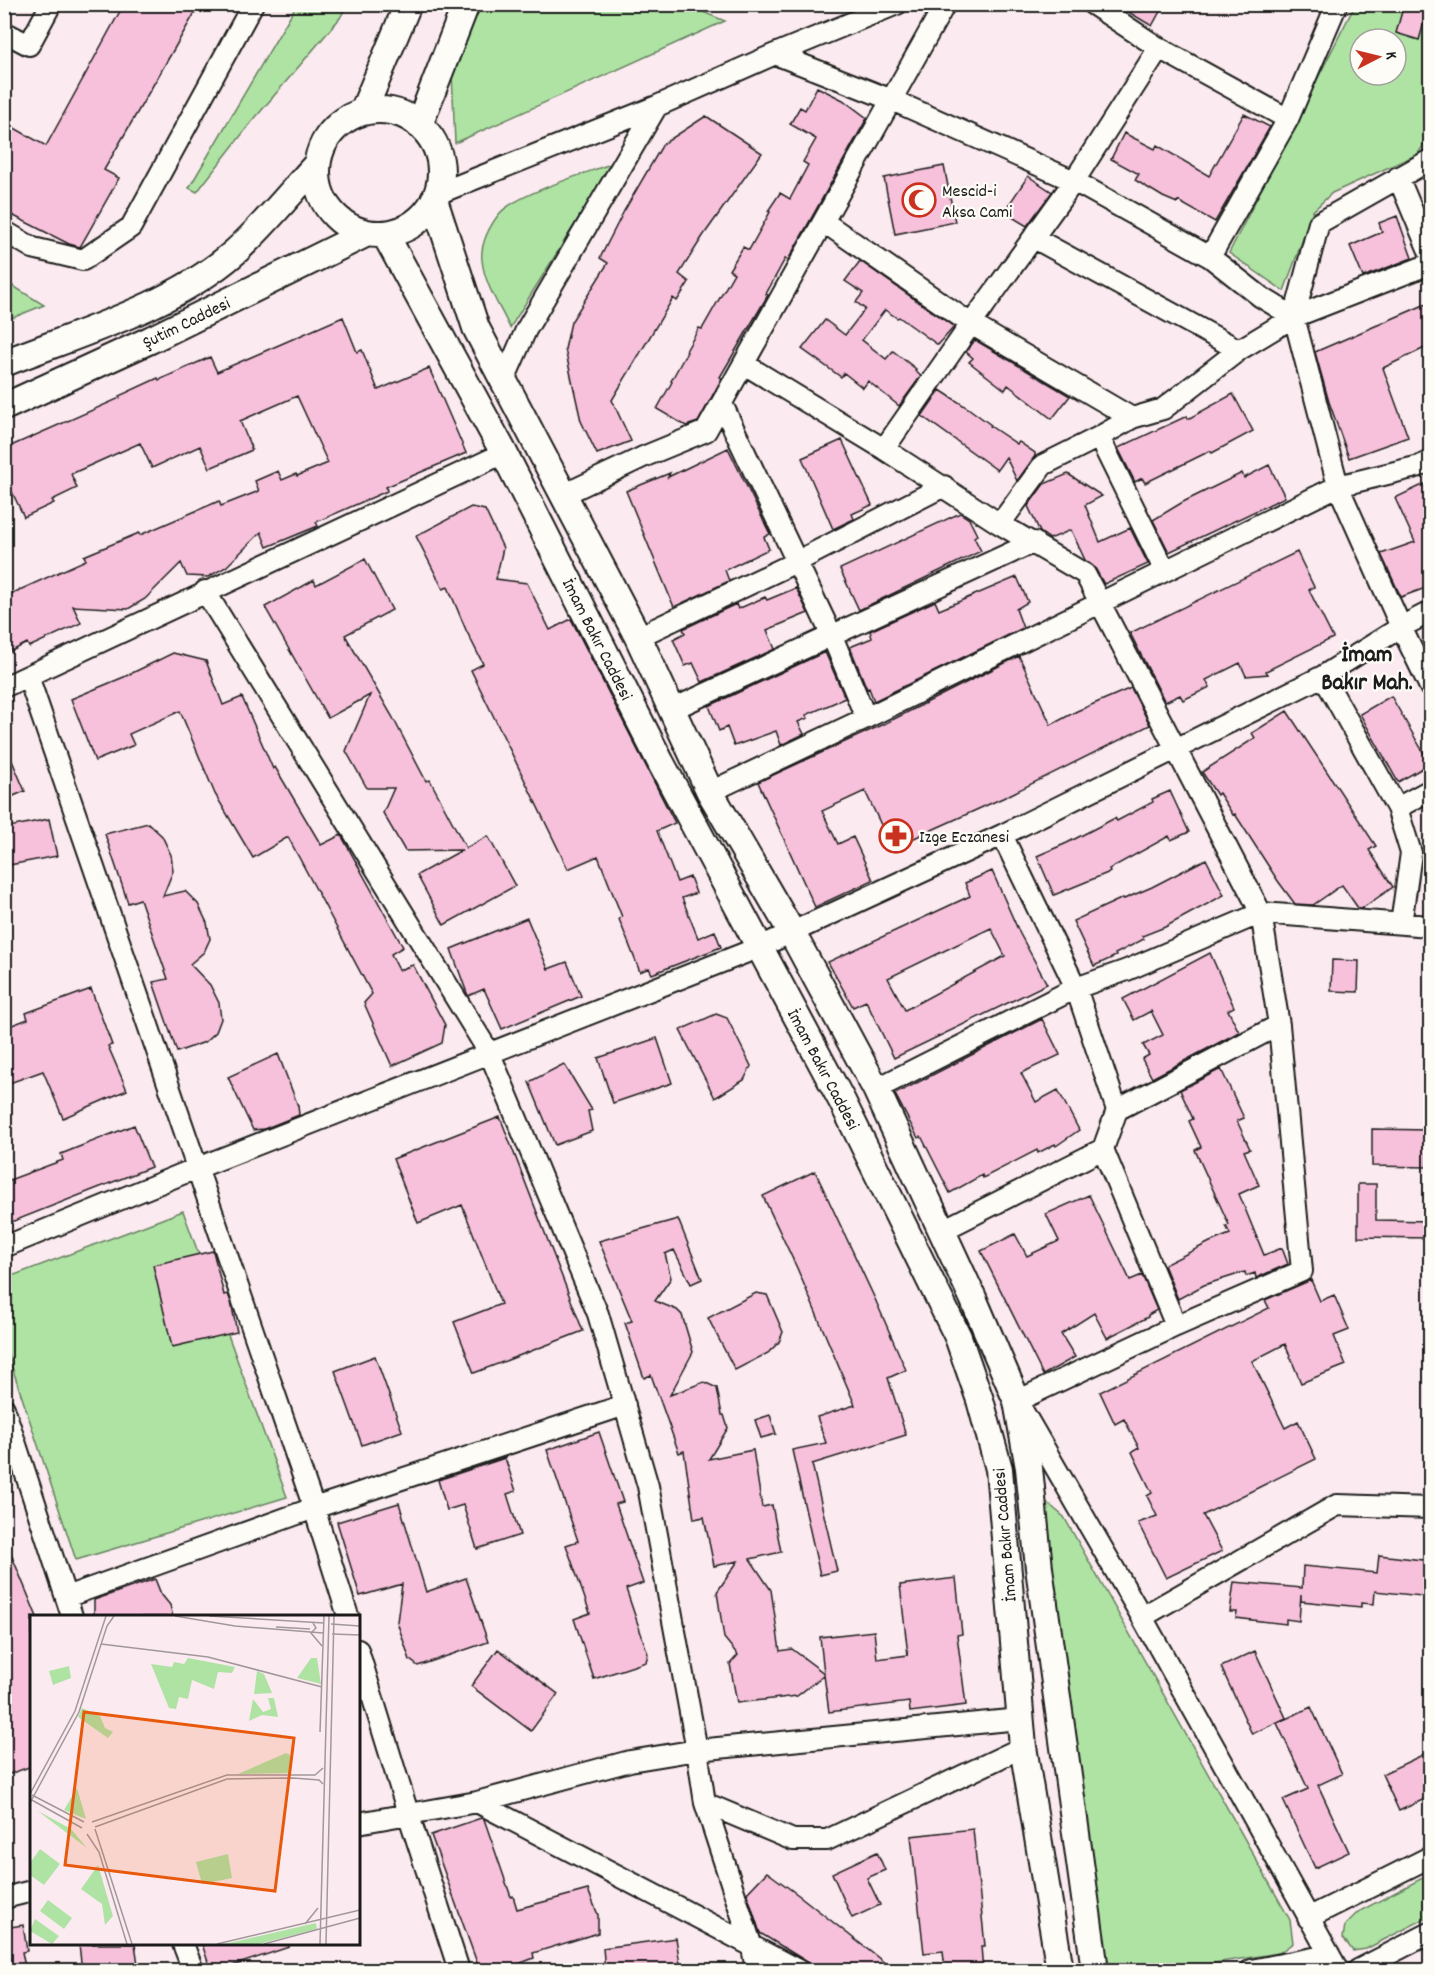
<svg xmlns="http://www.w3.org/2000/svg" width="1435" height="1975" viewBox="0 0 1435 1975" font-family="Dekko,sans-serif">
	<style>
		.green { fill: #afe3a4; stroke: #668060; stroke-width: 1.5; fill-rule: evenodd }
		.building { fill: #f7c1db; stroke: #1c1c1c; stroke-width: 1.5; fill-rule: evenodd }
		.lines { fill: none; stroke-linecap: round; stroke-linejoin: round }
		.minor-casing { stroke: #1c1c1c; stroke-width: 24 }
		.major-casing { stroke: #1c1c1c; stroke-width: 30 }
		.minor { stroke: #fdfcf7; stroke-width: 20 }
		.major { stroke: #fdfcf7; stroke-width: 26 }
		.labels { text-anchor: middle; stroke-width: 4.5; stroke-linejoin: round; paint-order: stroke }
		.poi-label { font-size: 18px; fill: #1c1c1c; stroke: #fdfcf7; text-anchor: start }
		.street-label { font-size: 18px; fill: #1c1c1c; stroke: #fdfcf7 }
		.district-label { font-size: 24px; font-weight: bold; fill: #1c1c1c; stroke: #fdfcf7 }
		.inset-road { fill: none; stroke: #a2989b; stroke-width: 1.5 }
		.view { fill: #e8590c; fill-opacity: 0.15; stroke: #e8590c; stroke-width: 3 }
		.inset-edge { fill: none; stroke: #1c1c1c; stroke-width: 3 }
	</style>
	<rect width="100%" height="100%" fill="#fbeaef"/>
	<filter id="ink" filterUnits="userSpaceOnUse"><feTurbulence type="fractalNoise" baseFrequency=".0167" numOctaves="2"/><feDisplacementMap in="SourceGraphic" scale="12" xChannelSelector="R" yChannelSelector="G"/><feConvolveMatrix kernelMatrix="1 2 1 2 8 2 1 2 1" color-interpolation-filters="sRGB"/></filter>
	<g filter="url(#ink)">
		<path class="green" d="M297,4L347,5L340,18L250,124L197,192L189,188Z
			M481,5H686L725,21L455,143L452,72Z
			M1355,5H1430V130L1429,136L1418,154L1332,193L1313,211L1284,291L1229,253ZM1360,39H1396V75H1360Z
			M613,163L510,328C500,307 484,283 482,260C480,244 490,225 500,213C517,194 587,173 613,163Z
			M5,281L44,305L5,321Z
			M183,1211L287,1497L76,1560L5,1346L4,1279Z
			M1044,1500L1064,1517L1290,1920L1293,1943L1279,1953L1169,1970H1106L1093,1962Z
			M1430,1874V1916L1366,1949L1353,1951L1343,1938L1345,1925L1358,1912Z"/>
		<path class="building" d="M124,4H200L104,170L119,178L80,247L69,244L4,211V122L46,146Z
			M1115,4H1164L1152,26Z
			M1404,4H1413L1428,9L1419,40L1396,33Z
			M817,87L843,100L867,118L788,260L785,259L766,294L768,295L720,377L722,378L698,422L686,426L657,409L672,382L671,381L687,352L686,351L699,328L702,329L734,273L729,270L743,247L749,250L770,212L768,211L780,193L790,199L808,165L803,162L816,139L790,124L800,107L805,110Z
			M1244,114L1270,127L1215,222L1178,201L1177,203L1163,197L1135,180L1139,174L1111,159L1124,133L1155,149L1157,145L1209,176Z
			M706,116L762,153L703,236L679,274L689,282L677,301L673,298L612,400L631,441L597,454L581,421L565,349L571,322L608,263L600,258L624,211L663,144Z
			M944,166L955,222L895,234L884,178Z
			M1028,176L1052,192L1027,226L1004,212Z
			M1397,216L1412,258L1363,277L1350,246L1382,232L1379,223Z
			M860,261L954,327L938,345L899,317L897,318L885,310L862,340L886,359L893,351L916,369L915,371L921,376L899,406L868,381L863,388L844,373L841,377L802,349L825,320L845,335L865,309L856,302L863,293L845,281Z
			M1431,302V345L1383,368L1408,437L1349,458L1329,402L1315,352Z
			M343,317L357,352L362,350L378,390L429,368L466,453L386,487L387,491L316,522L318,526L267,547L261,532L226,567L208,577L187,576L181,563L145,599L128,609L73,606L81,623L29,647L27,643L4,655V597L86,560L84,556L139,533L140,535L219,501L221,506L259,491L255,481L278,471L282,480L296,474L297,476L328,463L297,396L240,421L252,450L210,468L200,446L152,468L140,443L71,474L77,488L52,500L54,503L24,517L4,475V449L120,398L119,396L158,378L159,380L210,357L217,372Z
			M975,340L1070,396L1052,419L1008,385L1005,390L969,362L973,358L966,352Z
			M940,390L968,408L991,425L990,426L1017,444L1019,442L1035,453V456L1017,481L1006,457L997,470L922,416Z
			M1233,394L1253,431L1212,453L1210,451L1145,483L1142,478L1135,482L1118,448L1187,416L1188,419Z
			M842,440L872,505L852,514L854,519L833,529L802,458Z
			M728,448L770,534L764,537L769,549L725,570L729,581L674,607L626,491L670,473L668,477Z
			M1269,465L1285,497L1169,552L1153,520L1183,502L1242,473L1244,478Z
			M1068,474L1102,496L1085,505L1100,542L1130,528L1148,564L1104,584L1095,568L1085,560L1071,530L1050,539L1040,532L1028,506L1044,484Z
			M1431,481V586L1401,597L1381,554L1415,542L1395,498Z
			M471,507L485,510L503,548L496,579L527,583L550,630L571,619L675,823L657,831L677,882L690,877L696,893L682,898L698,938L715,931L721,947L652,974L649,968L640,972L619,919L622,917L598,856L568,869L471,670L483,664L466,630L448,587L443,589L416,536Z
			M960,513L969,519L977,535L974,537L981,551L859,610L840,569Z
			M1297,552L1314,587L1309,590L1333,638L1266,671L1268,674L1246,676L1240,663L1206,680L1210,687L1183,700L1180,695L1165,702L1130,633Z
			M365,559L392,610L345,635L392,716L426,781L430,780L466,848L488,836L515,886L444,925L417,875L462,850L405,851L383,813L394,788H367L346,751L370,695L328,718L265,607L314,580L316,585Z
			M1017,577L1028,602L1016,609L1023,628L874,701L869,688L867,689L850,647L872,638L870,631L935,601L939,610Z
			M796,588L808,613L767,630L775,649L702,682L693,663L685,666L673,639L685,633L683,629L736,604L738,609L765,597L767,600Z
			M825,652L845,698L806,715L808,718L798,722L804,734L781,745L776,731L734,746L727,727L719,731L709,706Z
			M173,653L206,661L223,705L242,697L273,769L275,767L321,845L341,835L403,947L391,954L399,970L413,965L445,1025L442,1043L392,1066L364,1003L372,994L288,837L253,858L215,794L180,711L129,734L134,745L95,761L71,699L124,677Z
			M1019,656L1051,725L1077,711L1131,688L1150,725L1005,797L892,848L865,791L822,811L838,844L853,837L873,880L815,907L758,782L884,724Z
			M1391,696L1430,764L1398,782L1360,714Z
			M1287,711L1376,846L1369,850L1393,887L1361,909L1358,908L1342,885L1313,905L1295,904L1278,881L1235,814L1233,815L1219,793L1217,795L1202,772L1255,738L1252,733Z
			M4,742L25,791L4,800Z
			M1170,791L1189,832L1171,840L1169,836L1109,869L1110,872L1054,895L1037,856L1067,843L1115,818L1117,821L1153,802L1152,799Z
			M49,819L57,856L4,866V828Z
			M148,823L162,836L171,855L173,871L163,896L185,891L198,904L207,923L210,939L204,952L190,964L210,985L219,1003L221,1019L216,1032L205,1042L177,1052L153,982L168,979L140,899L128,903L105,834Z
			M1206,859L1224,895L1165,927L1142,936L1144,939L1115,954L1116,956L1094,966L1073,921L1123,898L1124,899L1152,887Z
			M992,871L1020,934L1047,984L894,1058L866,1001L853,1007L828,962L970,896L965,883ZM991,928L1005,956L905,1010L888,978Z
			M527,918L548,969L567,962L581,996L502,1029L484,989L468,996L451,949Z
			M1210,953L1234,1007L1228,1010L1239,1032L1152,1078L1142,1059L1149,1055L1143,1045L1163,1035L1151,1011L1134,1020L1123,999Z
			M1332,960L1359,961L1358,992L1331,991Z
			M91,989L112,1045L108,1046L127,1090L63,1118L43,1071L4,1085V1028L28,1019L26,1013Z
			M716,1014L727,1018L751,1066L744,1080L715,1098L680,1030Z
			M1042,1019L1060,1055L1021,1073L1036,1102L1058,1090L1079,1130L1056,1146L1055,1144L1038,1153L1037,1150L983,1178L982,1175L950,1193L921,1136L918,1138L895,1094Z
			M657,1038L672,1083L613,1103L598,1058Z
			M278,1054L298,1106L299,1115L264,1129L253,1130L228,1077Z
			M564,1064L592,1110L588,1111L592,1131L555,1145L529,1082Z
			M1221,1069L1244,1118L1237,1121L1250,1149L1244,1151L1259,1185L1239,1194L1264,1255L1282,1248L1288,1264L1256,1278L1255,1273L1246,1276L1245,1272L1204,1285L1178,1299L1164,1265L1210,1242L1230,1234L1226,1226L1229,1225L1195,1150L1201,1147L1189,1121L1193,1119L1180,1090Z
			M500,1117L583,1331L474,1373L454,1322L501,1304L462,1205L418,1223L393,1159Z
			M134,1125L151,1167L4,1225V1182L63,1160L61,1154Z
			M1372,1129L1428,1130L1427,1167L1372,1166Z
			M815,1171L875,1299L906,1370L888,1378L906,1435L812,1464L837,1571L820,1575L792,1450L826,1443L817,1417L855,1405L797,1268L763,1196Z
			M1358,1184H1376V1220L1431,1221V1238L1358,1237Z
			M1089,1195L1130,1280L1142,1275L1157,1310L1148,1315V1317L1107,1338L1094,1313L1061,1334L1075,1357L1043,1375L981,1251L1015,1234L1027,1256L1059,1241L1046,1214Z
			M678,1219L702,1279L691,1284L674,1250L665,1254L671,1278L655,1301L677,1310L682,1315L693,1352L670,1395L704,1382L717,1388L722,1415H724L728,1428L709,1459L753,1450L762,1507L772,1505L781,1552L750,1559L771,1590L780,1651L792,1649L824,1673L820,1637L874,1631L877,1659L908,1655L900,1585L956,1578L962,1634L957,1635L966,1705L910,1712L909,1702L829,1712L824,1675L797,1696L737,1703L730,1664L738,1655L724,1638L717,1592L738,1561L714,1566L704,1517L694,1519L684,1451L679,1453L651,1375L644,1378L625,1323L632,1321L599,1241Z
			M213,1251L224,1295L228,1294L231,1302L237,1332L172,1347L153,1265Z
			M1311,1280L1320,1301L1334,1295L1349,1330L1334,1336L1346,1365L1301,1383L1285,1344L1252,1361L1285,1428L1298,1421L1316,1459L1203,1515L1222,1551L1166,1578L1138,1523L1157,1516L1147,1496L1152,1493L1132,1452L1139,1448L1124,1419L1115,1424L1100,1392L1269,1308L1265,1300Z
			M756,1293L767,1295L783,1332L779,1342L768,1353L735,1370L708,1318Z
			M375,1356L402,1431L362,1445L335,1371Z
			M770,1415L776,1434L761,1438L755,1420Z
			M599,1432L623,1502L616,1504L643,1583L626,1589L648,1654L646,1662L594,1679L574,1619L590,1613L566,1545L578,1541L547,1450Z
			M505,1458L516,1491L507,1494L520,1535L477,1549L463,1505L447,1510L438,1480Z
			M399,1503L426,1592L466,1578L488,1642L418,1666L410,1660L397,1622L402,1584L360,1596L337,1522Z
			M4,1537L37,1617H32V1766L4,1776Z
			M1379,1555L1431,1561V1597L1375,1591L1374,1604L1361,1603V1607L1301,1601V1595L1299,1621L1286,1619V1624L1236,1618L1237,1612H1230L1234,1582L1302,1588L1303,1566L1377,1573Z
			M155,1579L161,1594L170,1605L173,1617H94V1600Z
			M498,1649L558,1694L531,1731L471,1686Z
			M1255,1651L1286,1718L1252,1734L1221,1667Z
			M1311,1707L1342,1774L1318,1785L1349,1852L1315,1868L1283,1800L1308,1789L1277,1723Z
			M1431,1751V1796L1399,1811L1382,1774Z
			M481,1818L484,1819L511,1897L513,1896L517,1909L588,1890L598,1915V1933L533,1953L534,1958L500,1971H480L431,1835Z
			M973,1829L985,1946H981L983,1971H945L943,1951L924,1953L911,1836Z
			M877,1852L885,1870L867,1878L880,1905L852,1918L832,1873Z
			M767,1872L801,1897L895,1971H822L760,1933L747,1893Z
			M23,1925L27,1951L22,1952L25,1967L4,1970V1928Z
			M676,1938L681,1971H605L603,1948Z
			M79,1944H135L139,1971H82Z
			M202,1944H289V1947L217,1971H211Z"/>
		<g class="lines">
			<g class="minor-casing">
				<path id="minor" d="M1092,4L1159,48L1288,119
					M4,32L29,45L51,4
					M775,54L892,100L1074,181L1210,257L1261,297L1294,317L1338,486L1401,627L1430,687
					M1430,160L1319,223L1294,317L1430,264
					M1398,177L1430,253
					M437,194L657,106L775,54L897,4
					M824,222L971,324L1132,418
					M4,231L33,248L83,260L131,227L253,4
					M1034,238L1239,350
					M1210,257L1288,119L1337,4
					M744,364L884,449L1000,524L1085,574L1261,913L1279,1025L1302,1271L1176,1326L1017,1401L1142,1617L1338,1970
					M504,380L526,330L657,106
					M722,404L832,636L866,718
					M1099,437L1165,571
					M884,449L971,324L1074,181L1159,48
					M565,494L643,457L706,431L945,4
					M1000,524L1043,465L1099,437L1132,418L1163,409L1239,350L1294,317
					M205,591L490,1054L598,1314L648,1486L697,1750L705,1803L752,1947L756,1970
					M638,637L796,562L944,486
					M28,676L314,1508L348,1616
					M1323,676L1397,808L1430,790
					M4,687L504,453
					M673,709L1034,542
					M710,792L866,718L1338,486L1420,466L1430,461
					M1397,808L1411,853L1401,924
					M876,1089L1076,988L1002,835
					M1117,1110L1279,1025
					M941,1231L1103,1149
					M4,1247L182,1174L760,947L1002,835L1323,676L1401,627L1430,612
					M1176,1326L1103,1149L1117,1110L1076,988L1127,970L1261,913L1430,926
					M4,1408L72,1616
					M66,1597L314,1508L625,1405
					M1142,1617L1337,1505L1430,1508
					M358,1650L408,1813L459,1970
					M477,1802L798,1970
					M705,1803L793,1840H827L1023,1747
					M358,1823L477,1802L630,1761L697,1750L1020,1719
					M4,1898L32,1891
					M1308,1918L1430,1857
					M183,1944L193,1970
					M1251,1970L1329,1955
					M1358,1970L1430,1933"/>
			</g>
			<g class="major-casing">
				<path id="major" d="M317 172a62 62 0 1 1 124 0a62 62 0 1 1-124 0Z
					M363,112L408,4
					M419,125L466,4
					M434,200L476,328L638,637L710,792L791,931L876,1089L973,1298L1017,1401L1029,1468L1039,1568L1095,1970
					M385,234L504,453L661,763L842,1101L958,1337L980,1400L999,1469L1023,1747L1060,1970
					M4,363C80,333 174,306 235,252C264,226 291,192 317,164
					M4,407L150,340L367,233"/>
			</g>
			<use href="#minor" class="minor"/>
			<use href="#major" class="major"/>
		</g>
	</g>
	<defs>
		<g id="mosque-ring" transform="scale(1.725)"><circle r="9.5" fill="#fdfcf7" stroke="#c8321e" stroke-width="1.5"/><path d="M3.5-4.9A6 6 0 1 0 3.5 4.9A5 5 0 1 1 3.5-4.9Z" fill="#c8321e"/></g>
		<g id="pharmacy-ring" transform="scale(1.725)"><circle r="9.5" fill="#fdfcf7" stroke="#c8321e" stroke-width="1.5"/><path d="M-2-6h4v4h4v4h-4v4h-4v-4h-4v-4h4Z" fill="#c8321e"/></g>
	</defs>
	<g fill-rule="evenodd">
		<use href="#mosque-ring" x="919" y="200"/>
		<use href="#pharmacy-ring" x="896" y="836"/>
	</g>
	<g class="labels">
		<g class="poi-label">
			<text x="942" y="196">Mescid-i<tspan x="942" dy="21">Aksa Cami</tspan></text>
			<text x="919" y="842">Izge Eczanesi</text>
		</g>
		<g class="street-label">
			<text transform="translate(186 322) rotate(-26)" y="6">Şutim Caddesi</text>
			<text transform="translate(598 639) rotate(63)" y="6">İmam Bakır Caddesi</text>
			<text transform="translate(824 1069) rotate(62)" y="6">İmam Bakır Caddesi</text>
			<text transform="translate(1004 1535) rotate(-95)" y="6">İmam Bakır Caddesi</text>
		</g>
		<g class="district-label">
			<text x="1367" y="661">İmam<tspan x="1367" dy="28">Bakır Mah.</tspan></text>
		</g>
	</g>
	<g transform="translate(30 1615)">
		<rect width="330" height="330" fill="#fbeaef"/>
		<path d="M158,43L205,52L202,58L188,57L184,74L162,65L158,84L149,82L146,94L139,93L121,49L142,52L144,47L154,49ZM281,43H287L291,69L267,63ZM39,51L41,63L23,70L19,56ZM227,56L234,59L242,78L224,79ZM238,83H244L248,102L232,100L219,106L223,84L233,97L241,94ZM52,93L70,101L75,113L83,117L78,123L48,102ZM256,138L260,140V158L208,159ZM47,173L56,204L34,195ZM8,196L41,214L57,233L17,203ZM10,234L30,249L14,270L0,260V248ZM198,239L202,263L172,269L166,247ZM68,250L83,301L75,310L72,289L51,274ZM18,285L42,303L34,314L10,296ZM5,304L29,321L22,329L0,316ZM286,308L287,314L229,329H195Z" fill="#afe3a4"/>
		<path class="inset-road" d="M145,1L205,11L293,18M179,1L294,8M283,8L286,13L281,18L292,31M301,9L330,11M246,12L280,14M302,19L330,20M71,29L178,42L292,72M290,117L294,1M0,179L45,96L76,1M2,180L54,207M0,184L52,213M0,188L49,97L77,11L84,1M62,207L197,160H285L293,153M65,212L197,164L263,163L289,165L293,169M65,214L102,329M57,219L69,237L97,329M275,309L288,293M187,329L330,295M234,329L330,303M290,329L299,1M296,329L304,1"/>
		<path class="view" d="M54,97L264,123L245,276L35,250Z"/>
		<rect width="330" height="330" class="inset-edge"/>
	</g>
	<rect width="1435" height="1975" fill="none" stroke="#fdfcf7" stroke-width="24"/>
	<rect x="12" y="12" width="1411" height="1951" fill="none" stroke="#1c1c1c" stroke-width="2" filter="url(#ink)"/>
	<g transform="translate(1378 57) rotate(83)"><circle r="28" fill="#fdfcf7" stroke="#a3a29f" stroke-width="1.5"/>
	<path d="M0-4.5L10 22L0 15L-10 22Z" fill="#c8321e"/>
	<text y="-9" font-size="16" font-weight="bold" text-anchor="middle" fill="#1c1c1c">K</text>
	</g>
</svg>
